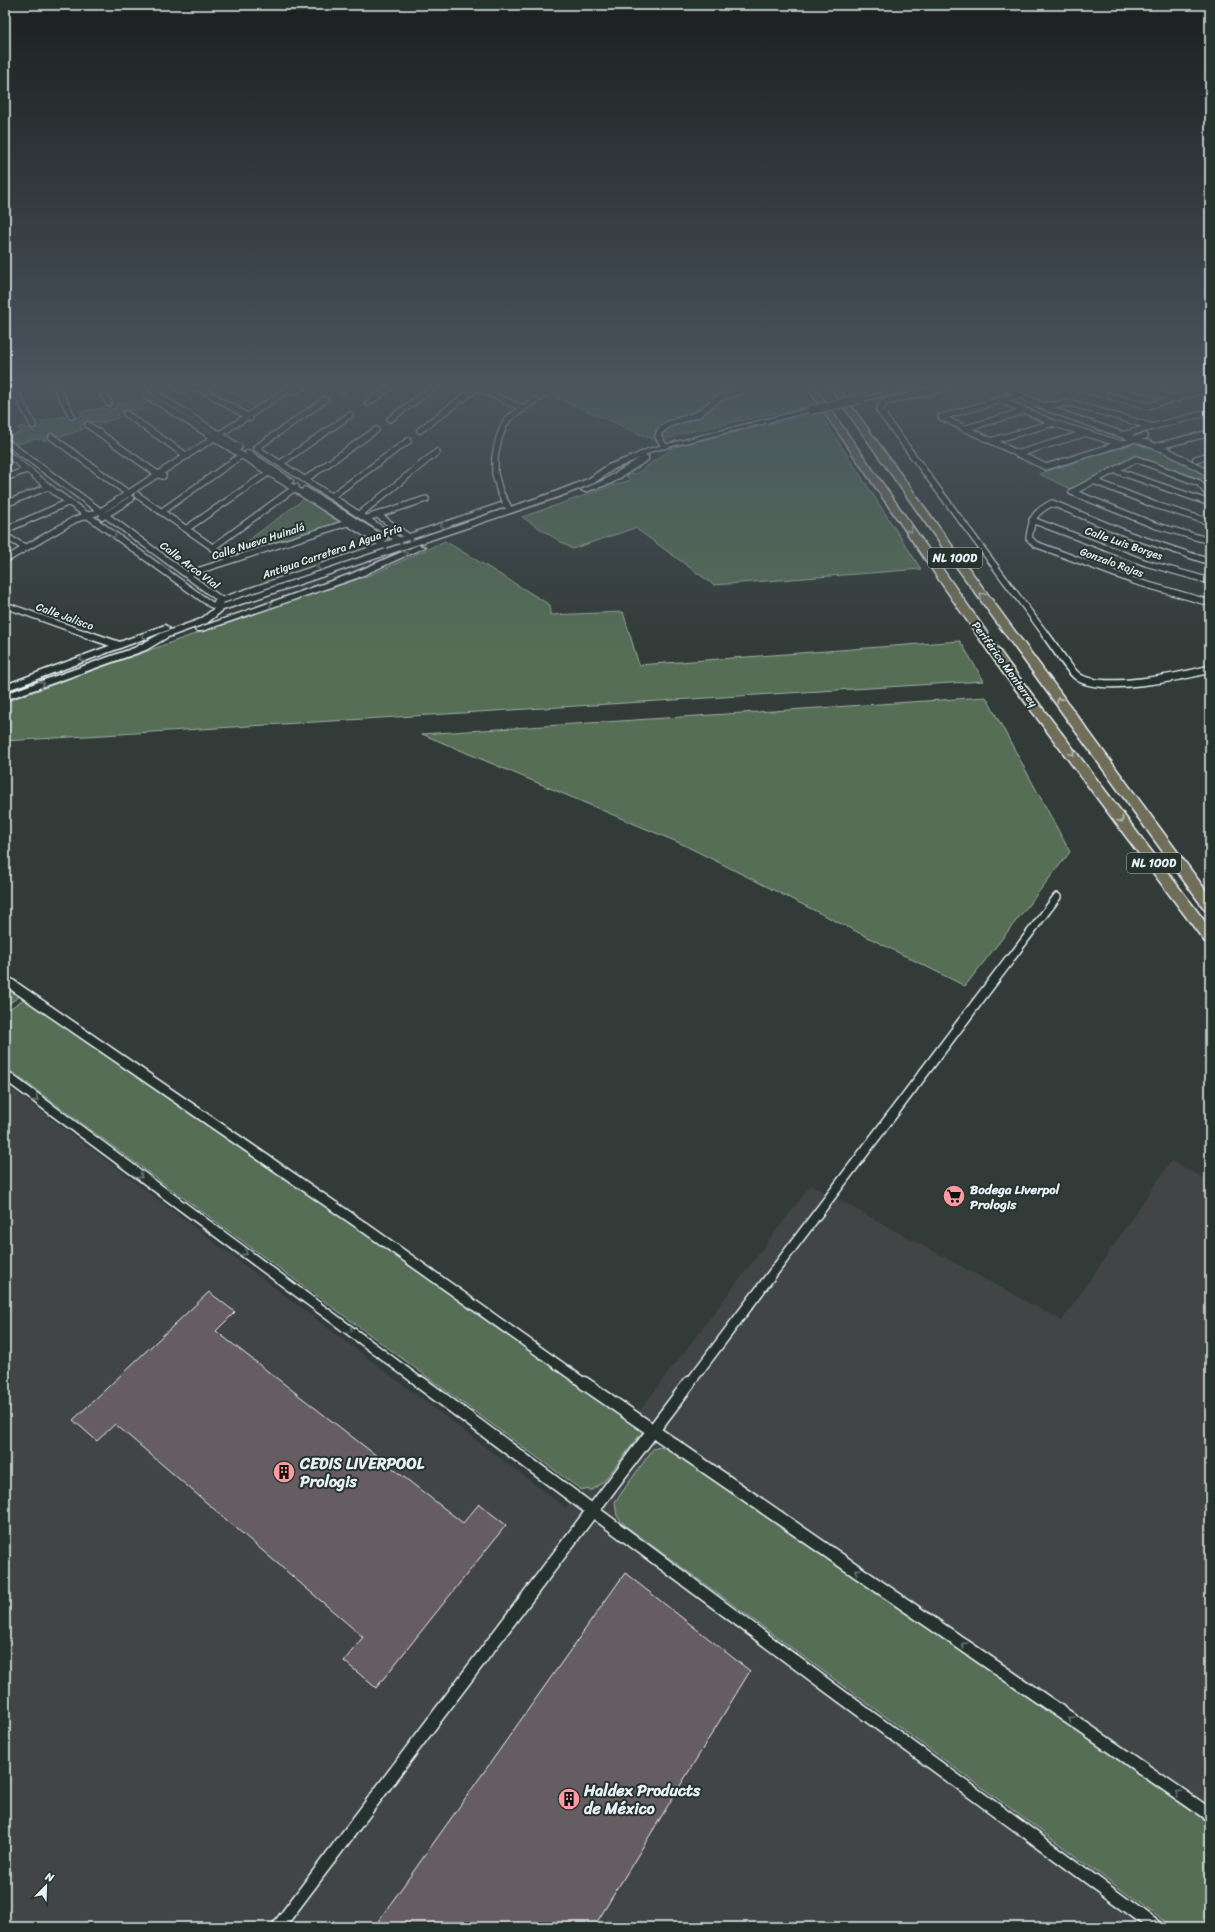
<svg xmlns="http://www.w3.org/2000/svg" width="1215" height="1932" viewBox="0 0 1215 1932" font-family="Sriracha,sans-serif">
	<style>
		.built { fill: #424545 }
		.green { fill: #546e55; stroke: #9eb0a6 }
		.building { fill: #665d62; stroke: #e8f1f8 }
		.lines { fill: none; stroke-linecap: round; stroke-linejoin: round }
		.street-far3-casing { stroke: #e8f1f8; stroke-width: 8 }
		.street-far2-casing { stroke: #e8f1f8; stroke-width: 10 }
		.street-far1-casing { stroke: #e8f1f8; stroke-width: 12 }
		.street-casing { stroke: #e8f1f8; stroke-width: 15 }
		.secondary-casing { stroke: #e8f1f8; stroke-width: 3 }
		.highway-casing { stroke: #e8f1f8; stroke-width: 3 }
		.street-far3 { stroke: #26332d; stroke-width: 5.5 }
		.street-far2 { stroke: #26332d; stroke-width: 7 }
		.street-far1 { stroke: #26332d; stroke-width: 9 }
		.street { stroke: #26332d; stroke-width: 12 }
		.secondary { fill: #26332d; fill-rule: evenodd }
		.highway { fill: #706e59; fill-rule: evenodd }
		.secondary-bridge-casing { stroke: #e8f1f8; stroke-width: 10; stroke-linecap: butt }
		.secondary-bridge { stroke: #26332d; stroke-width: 8 }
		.oneway { stroke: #6a7674 }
		.oneway2 { stroke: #b8bdb8 }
		.labels { text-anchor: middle; stroke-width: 4; stroke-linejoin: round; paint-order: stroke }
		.far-street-label { font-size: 11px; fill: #e8f1f8; stroke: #26332d }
		.shield { fill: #26332d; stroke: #aeb8bb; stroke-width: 1 }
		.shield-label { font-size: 12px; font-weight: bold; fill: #e8f1f8 }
		.poi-label { font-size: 13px; font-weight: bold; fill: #e8f1f8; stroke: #26332d; text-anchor: start }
		.near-poi-label { font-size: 16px; font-weight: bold; fill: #e8f1f8; stroke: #26332d; text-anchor: start }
	</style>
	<rect width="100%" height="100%" fill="#333b38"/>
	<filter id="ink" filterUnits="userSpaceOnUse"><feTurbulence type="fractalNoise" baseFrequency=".025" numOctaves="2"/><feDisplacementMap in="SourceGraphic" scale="8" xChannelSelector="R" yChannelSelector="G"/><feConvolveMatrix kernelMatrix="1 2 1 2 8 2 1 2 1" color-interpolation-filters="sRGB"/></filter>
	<g filter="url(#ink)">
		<path class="built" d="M5,1084L566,1508L811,1185L1062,1321L1171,1161L1210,1181V1927H5Z"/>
		<path class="green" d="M227,383H295L256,408L220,384Z
			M567,383H798L813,405L683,433L658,442L553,396L568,384Z
			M842,383H919L853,397Z
			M149,398L153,401L141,405L144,409C135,411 126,408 118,414L120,417L99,424L96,422H86L80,426L83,429C77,431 69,435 63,436C56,436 52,432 45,438L46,441L35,439L18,444L7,437L22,432L17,428L25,426C29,431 39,429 43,424L40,422L63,416L68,420L80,417L81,414L79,412L103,408L108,410L117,408L115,405C125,399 136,403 149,398Z
			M820,413L921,569L714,585L635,528L572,549L522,517L630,480L626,476L639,472L675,446Z
			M1142,441L1186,462L1210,477L1200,479L1135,455L1071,489L1039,474Z
			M304,499L339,522L235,555L231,553Z
			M445,541L550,605V615L623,612L639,665L960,641L984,681L5,741V702L245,616L373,574Z
			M986,697L1070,852L965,986L682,844L422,734Z
			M5,983L22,995L5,1006Z
			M24,999L31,1000L644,1430L604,1481L592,1490L580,1489L5,1067V1012Z
			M660,1447L667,1449L1210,1824V1927H1172L627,1527L617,1516L615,1502L653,1449Z"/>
		<path class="building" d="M209,1292L235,1312L216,1331L463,1523L479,1504L506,1525L376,1688L344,1661L363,1637L115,1424L97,1441L73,1420Z
			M625,1573L750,1671L594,1927H374Z"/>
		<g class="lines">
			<g class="street-far3-casing">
				<path id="street-far3" d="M11,383L33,425
					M54,383L72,416
					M96,383L109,403
					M139,383L148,396L385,546
					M148,383L156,394L239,447
					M174,383L178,388L183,390L217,383
					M468,383L523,409
					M963,383L885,402L879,410L1046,635
					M996,383L1049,409L1166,450L1210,474
					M1060,383L1148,406L1210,388
					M1118,383L1177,399
					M198,387L250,418
					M1140,389L1159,383
					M341,390L353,383
					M295,392L309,383
					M1019,395L941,417L1046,467L1145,436
					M325,400L256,448L400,541
					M1001,400L1053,423L1121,444
					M368,403L397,383
					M1041,406L1071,403L1150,426
					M126,414L187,456
					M390,419L440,383
					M88,425L159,475L163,476
					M964,429L1024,411
					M420,430L478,387
					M1125,434L1210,412
					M52,437L129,494
					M5,441L221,600L220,608L210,604L55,492L5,452
					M991,441L1053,423
					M664,446L658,436L660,431L669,424L698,414L718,399L739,391L747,383
					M1158,446L1210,433
					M248,453L290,481
					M1017,454L1086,433
					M1196,459L1210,455
					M281,463L350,415
					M1114,470L1210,503
					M5,478L26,470
					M306,479L376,430
					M1094,481L1155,505L1210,522
					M305,490L384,539
					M1072,492L1136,459L1199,483L1210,496
					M1072,492L1154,525L1210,541
					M137,495L231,560
					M332,496L408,441
					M5,504L48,487
					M509,508L500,492L495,474V456L499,438L504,425L509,418L547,392L548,388L539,383
					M161,512L242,455
					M360,514L437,452
					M378,515L410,538
					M102,517L131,499
					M367,518L426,499
					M1032,520L1146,563L1210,581
					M186,529L268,473
					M5,530L69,502
					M5,536L26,548
					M212,548L296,487
					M5,560L74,520L101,511L299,383
					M1210,562L1130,535L1052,503C1033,513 1032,518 1029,538L1035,544L1134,581L1210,603
					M191,573L350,522
					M217,602L506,504
					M5,605L89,635"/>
			</g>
			<g class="street-far2-casing">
				<path id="street-far2" d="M86,634L118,645
					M1045,634C1054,645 1067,668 1077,676C1098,694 1184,676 1210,669
					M1009,961L1057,897"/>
			</g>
			<g class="street-far1-casing">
				<path id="street-far1" d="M5,980L364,1227L585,1384
					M5,1075L422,1384
					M689,1384L1009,960"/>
			</g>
			<g class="street-casing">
				<path id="street" d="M421,1383L841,1696L1156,1927
					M584,1383L1210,1815
					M278,1927L689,1383"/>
			</g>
			<g class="secondary-casing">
				<path id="secondary" d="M929,383H939L861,401L858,399Z
					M811,408L814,410L813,411L652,451L644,456H648V460L612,483L585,492L581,490L606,479L640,458L614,469L594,483L561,496L223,610L207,623L168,637L146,650L5,700V694L134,648L162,633L201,619L217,606L555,492L588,479L608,465L630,457L648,449Z
					M418,545L425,547L357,578L202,631H196L195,629L351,574Z
					M165,625L169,628L168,630L5,691V685Z"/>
			</g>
			<g class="highway-casing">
				<path id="highway" d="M804,383H812L1009,664L1210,928V943L1205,942L1001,670Z
					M827,383H835L961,558L1210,896V911L1205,910L953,562Z"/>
			</g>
			<use href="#street-far3" class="street-far3"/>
			<use href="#street-far2" class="street-far2"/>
			<use href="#street-far1" class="street-far1"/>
			<use href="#street" class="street"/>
			<use href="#secondary" class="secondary"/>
			<use href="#highway" class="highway"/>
			<g class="secondary-bridge-casing">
				<path id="secondary-bridge" d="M811,410L861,399"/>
			</g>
			<use href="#secondary-bridge" class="secondary-bridge"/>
		</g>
		<defs><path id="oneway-chevron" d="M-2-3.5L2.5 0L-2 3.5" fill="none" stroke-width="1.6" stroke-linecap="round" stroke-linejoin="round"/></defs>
		<g class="oneway">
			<use href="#oneway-chevron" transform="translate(443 525) rotate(162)"/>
			<use href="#oneway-chevron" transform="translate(114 535) rotate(37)"/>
			<use href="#oneway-chevron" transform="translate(405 554) rotate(-26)"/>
			<use href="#oneway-chevron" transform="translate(319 567) rotate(161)"/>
			<use href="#oneway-chevron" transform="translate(270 604) rotate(-19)"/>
			<use href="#oneway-chevron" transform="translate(144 636) rotate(160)"/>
			<use href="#oneway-chevron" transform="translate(82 659) rotate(160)"/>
			<use href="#oneway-chevron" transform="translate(42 684) rotate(-20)"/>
			<use href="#oneway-chevron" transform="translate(36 1099) rotate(37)"/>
			<use href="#oneway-chevron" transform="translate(140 1176) rotate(37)"/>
			<use href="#oneway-chevron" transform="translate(245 1253) rotate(36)"/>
			<use href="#oneway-chevron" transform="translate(350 1330) rotate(37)"/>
			<use href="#oneway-chevron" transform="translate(857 1571) rotate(-146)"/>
			<use href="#oneway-chevron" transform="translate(964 1645) rotate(-145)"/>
			<use href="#oneway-chevron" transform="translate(1071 1719) rotate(-145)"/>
			<use href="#oneway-chevron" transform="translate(1178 1793) rotate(-145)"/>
		</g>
		<g class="oneway2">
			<use href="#oneway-chevron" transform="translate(910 530) rotate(55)"/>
			<use href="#oneway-chevron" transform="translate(982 595) rotate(-126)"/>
			<use href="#oneway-chevron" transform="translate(1059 700) rotate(-126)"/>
			<use href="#oneway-chevron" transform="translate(1072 753) rotate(53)"/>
			<use href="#oneway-chevron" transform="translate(1121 820) rotate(53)"/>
		</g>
	</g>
	<linearGradient id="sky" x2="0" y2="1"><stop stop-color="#1c201f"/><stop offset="0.59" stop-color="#4a555e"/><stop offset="1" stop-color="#4a555e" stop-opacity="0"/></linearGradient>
	<rect width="1215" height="653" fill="url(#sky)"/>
	<defs>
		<g id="supermarket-disc" transform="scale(1.15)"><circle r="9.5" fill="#ff9aa2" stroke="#26332d"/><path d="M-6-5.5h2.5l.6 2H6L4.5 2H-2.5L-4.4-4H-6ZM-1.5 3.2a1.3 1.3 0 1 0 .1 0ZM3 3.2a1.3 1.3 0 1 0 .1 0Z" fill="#111"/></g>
		<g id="building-disc" transform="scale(1.15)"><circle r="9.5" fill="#ff9aa2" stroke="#26332d"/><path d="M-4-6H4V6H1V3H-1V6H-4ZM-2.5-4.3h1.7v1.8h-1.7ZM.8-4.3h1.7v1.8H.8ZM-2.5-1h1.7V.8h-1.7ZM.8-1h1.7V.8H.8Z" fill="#111"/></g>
	</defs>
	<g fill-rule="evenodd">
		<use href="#supermarket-disc" x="954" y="1196"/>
		<use href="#building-disc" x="284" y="1472"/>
		<use href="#building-disc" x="569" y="1799"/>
	</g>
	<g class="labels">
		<g class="far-street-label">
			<text transform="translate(258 541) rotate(-18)" y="4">Calle Nueva Huinalá</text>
			<text transform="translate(1124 543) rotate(19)" y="4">Calle Luis Borges</text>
			<text transform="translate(332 551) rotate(-19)" y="4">Antigua Carretera A Agua Fría</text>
			<text transform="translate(1112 562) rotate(20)" y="4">Gonzalo Rojas</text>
			<text transform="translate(190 565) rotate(37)" y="4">Calle Arco Vial</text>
			<text transform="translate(65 616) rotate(20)" y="4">Calle Jalisco</text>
			<text transform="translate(1005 664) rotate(54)" y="4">Periférico Monterrey</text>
		</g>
		<g class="shield">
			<rect x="928" y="548" width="54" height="20" rx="3"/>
			<rect x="1127" y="853" width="54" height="20" rx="3"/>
		</g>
		<g class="shield-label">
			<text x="955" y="562">NL 100D</text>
			<text x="1154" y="867">NL 100D</text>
		</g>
		<g class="poi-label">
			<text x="970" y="1194">Bodega Liverpol<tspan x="970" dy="15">Prologis</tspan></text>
		</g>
		<g class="near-poi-label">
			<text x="300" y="1469">CEDIS LIVERPOOL<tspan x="300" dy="18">Prologis</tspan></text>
			<text x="584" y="1796">Haldex Products<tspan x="584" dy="18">de México</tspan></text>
		</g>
	</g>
	<rect width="1215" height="1932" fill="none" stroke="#26332d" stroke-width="20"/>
	<rect x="10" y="10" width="1195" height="1912" fill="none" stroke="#e8f1f8" stroke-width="1.5" filter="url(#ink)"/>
	<g transform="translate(46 1886) rotate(23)" stroke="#26332d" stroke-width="3" paint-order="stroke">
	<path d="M0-3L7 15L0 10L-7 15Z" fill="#e8f1f8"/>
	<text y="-6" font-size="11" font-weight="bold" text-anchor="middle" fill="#e8f1f8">N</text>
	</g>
</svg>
